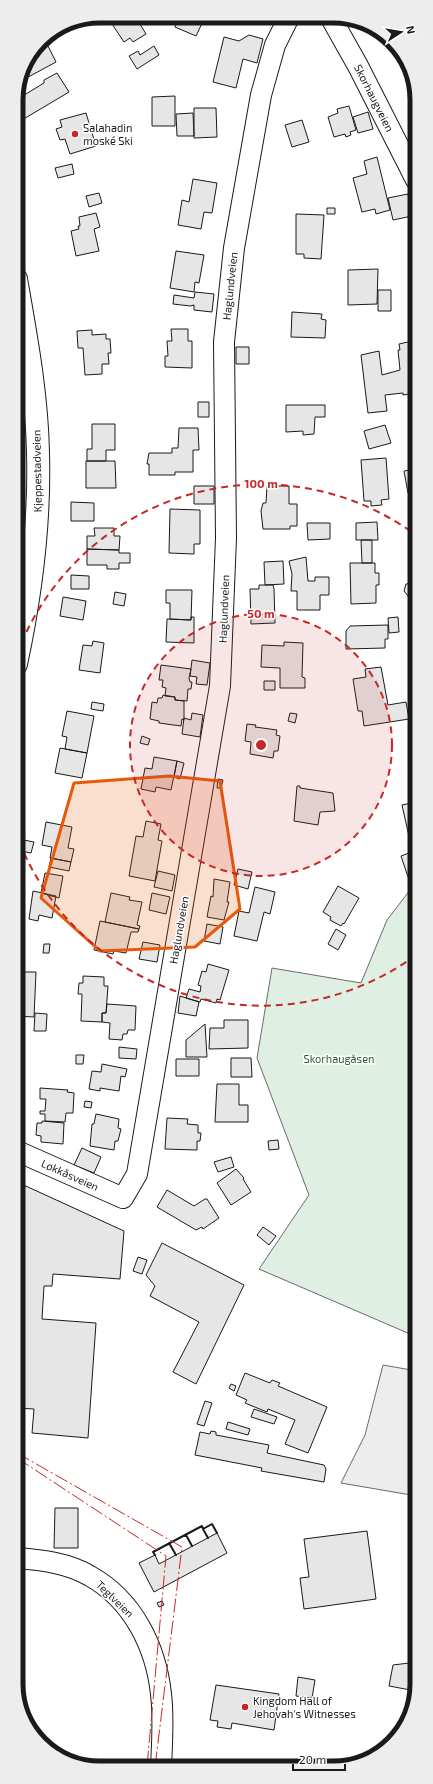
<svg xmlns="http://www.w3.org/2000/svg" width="433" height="1784" viewBox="0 0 433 1784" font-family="'Exo 2',sans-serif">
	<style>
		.green { fill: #e0efe3; stroke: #6a6a6a }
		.parking { fill: #ededed; stroke: #6a6a6a }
		.building { fill: #e6e6e6; stroke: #1a1a1a }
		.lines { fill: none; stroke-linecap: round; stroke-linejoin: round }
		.minor-casing { stroke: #1a1a1a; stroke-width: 22 }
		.major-casing { stroke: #1a1a1a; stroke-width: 24 }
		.minor { stroke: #fff; stroke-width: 20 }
		.major { stroke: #fff; stroke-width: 22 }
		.wall { stroke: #1a1a1a; stroke-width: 2 }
		.power { stroke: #c62828; stroke-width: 1; stroke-dasharray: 14 3 2 3; stroke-linecap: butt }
		.marked { fill: #e8590c; fill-opacity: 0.2; stroke: #e8590c; stroke-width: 3; stroke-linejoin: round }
		.ring { fill: none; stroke: #c62828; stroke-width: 2; stroke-dasharray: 7 5 }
		.poi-dot { fill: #c62828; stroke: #fff; stroke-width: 1.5 }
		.labels { text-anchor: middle; stroke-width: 3; stroke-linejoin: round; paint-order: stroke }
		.street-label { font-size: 11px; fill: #1a1a1a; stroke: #fff }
		.poi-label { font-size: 11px; fill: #1a1a1a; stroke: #fff; text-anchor: start }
		.park-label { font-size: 11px; fill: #2b5a34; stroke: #fff }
		.rim { fill: none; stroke: #1a1a1a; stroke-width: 5 }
		.centre { fill: #c62828; stroke: #fff; stroke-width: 2 }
		.ring-label { font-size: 12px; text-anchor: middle; font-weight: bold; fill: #c62828; stroke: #fff; stroke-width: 3; stroke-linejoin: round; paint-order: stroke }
	</style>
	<rect width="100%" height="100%" fill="#fff"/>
	<path class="green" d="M417,881V1337L259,1269L309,1195L257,1058L272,968L361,983L387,920Z"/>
	<path class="parking" d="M383,1365L417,1371V1496L341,1483L365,1435Z"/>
	<path class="building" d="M120,16H135L146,34L133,42L130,38L124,42L112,24L121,18Z
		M179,17H205L196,36L175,27Z
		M249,35L263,39L257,63L243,59L236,88L213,82L224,37L239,41Z
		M47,44L56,62L19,82L23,68L34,50Z
		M154,46L159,55L137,69L129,56L138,51L140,55Z
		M57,73L69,92L22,120L16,110V100L44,83V80Z
		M175,96V126H152V97Z
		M349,106L356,130L350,132L351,135L346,137L345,134L334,137L328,117L338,113L337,109Z
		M194,108H216L217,137L194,138Z
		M368,112L373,129L358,133L353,117Z
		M86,113L96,146L70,154L65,139L60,140L56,129L62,127L60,120Z
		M193,113L194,136H177L176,114Z
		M302,120L309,142L292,147L285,125Z
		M377,157L390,210L376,214L375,209L362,212L353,178L367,174L364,161Z
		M72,164L74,174L58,178L55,168Z
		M193,179L217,183L212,213L204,212L201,229L178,225L182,200L189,202Z
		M99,193L102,203L89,207L86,196Z
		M408,194L412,216L393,220L388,198Z
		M327,208H335V214H327Z
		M96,213L100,227L94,229L99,251L76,256L71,231L79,229L78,226H80L79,217Z
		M296,214L324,215L321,259L304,258V254H296Z
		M176,251L204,255L199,283L195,282L194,292L170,288Z
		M378,269L377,304L348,305V270Z
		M378,290H391V311H378Z
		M195,292L214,294L212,312L194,310V305L190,306L173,304L174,295L194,298Z
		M292,312L322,314L321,319L326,320L325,338L291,337Z
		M171,329H188V341H192V368L165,367V356H168L167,341H172Z
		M92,330V335L106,334V339H110L111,353H108L109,364H102V374L85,375L83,348H78L77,331Z
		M412,341H416V393L403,395V393L385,395L387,411L368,413L361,355L379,351L382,375L400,370L398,350H400L399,344Z
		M236,347H249V364H236Z
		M198,402H209V417H198Z
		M286,405H325V417H315L314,434L303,435V431L286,432Z
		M92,424H115V450H106V461H87V449H92Z
		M385,425L391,443L369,449L364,431Z
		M179,428H198L199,450H193V472H175V475H149V464H147L149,453H172V448H178Z
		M386,458L389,499L381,500L382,505L371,506V501H364L361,460Z
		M86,461H115L116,488H86Z
		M416,469V492L408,493L404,471Z
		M194,486H214V504H194Z
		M267,486H289V504H297V526H290V529H263L261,511L263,503H266Z
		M71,502L94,503V521H71Z
		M170,509L200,510V544H194V554L169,553Z
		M377,522L378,540H356V523Z
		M307,523H330V539L308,540Z
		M94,528H114V536H120L119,550L87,549V536H95Z
		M361,540H372V563H362Z
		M87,549L119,550V553H130V563H119V569H107V565H87Z
		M306,557L308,581H315V577H329V595H320V610H297V591H291L292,574L289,561Z
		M283,561L284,584L265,585L264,562Z
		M350,563H375V573H379V585H376V603L351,604Z
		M71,575L89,576V589H71Z
		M413,583L416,587L415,595L408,596L404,591L406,584Z
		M259,585H273L274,589L275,623L251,624L250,589H259Z
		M166,590H192L191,620L170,619V603H166Z
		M115,592L126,594L124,606L113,604Z
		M63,597L86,601L83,620L60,616Z
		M191,617H194V643L166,642L167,619L191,620Z
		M398,617L399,632L389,633L388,618Z
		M388,625V639H385V648L346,649V631L350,626Z
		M93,641L104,643L100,673L79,670L83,645L92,646Z
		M284,642L303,643L302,677L305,678V688H280V668L261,667L262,645L284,646Z
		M192,660L210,663L207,685L196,684L197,677L190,676Z
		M161,665L191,669L189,678L190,682H192L191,689H188L187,701L175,700V697L165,696L166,688L162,687L163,680H159Z
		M381,667L388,705L406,702L409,719L364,726L362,711H358L353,679L366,677L365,669Z
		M264,681H275V690H264Z
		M163,695L175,697V700L184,701V720L182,719L181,726L159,723V721L150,719L152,702L157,703L158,698H162Z
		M92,702L104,704L103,711L91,709Z
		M67,711L94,716L87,753L65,749L67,737L62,736Z
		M192,713L203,715L200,737L182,734L184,718L191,720Z
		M290,713L297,714L295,723L288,721Z
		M247,724L256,725L255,727L277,730L276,735L280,736L278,751H274L273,758L250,754L251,742L245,741Z
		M142,736L150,739L148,745L140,743Z
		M60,748L87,753L82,778L55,773Z
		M154,757L177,761L171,790L156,787L155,792L141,789L145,768L152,769Z
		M177,761L184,763L180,779L174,777Z
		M218,779L223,780L221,788H217Z
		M297,786H300V788L333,793L335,811L320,812L318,825L294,821Z
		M417,802V849L412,850L402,805Z
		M146,821L161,824L158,840L162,841L155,881L129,876L136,836L143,837Z
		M46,822L72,827L68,848L74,849L71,862L50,858L52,847L42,845Z
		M24,840L34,842L31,853L21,851Z
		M417,850V874L408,877L401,856Z
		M51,858L71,862L69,871L49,867Z
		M238,869L252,872L248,889L234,885Z
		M158,871L175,875L172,891L154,887Z
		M45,873L63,876L59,898L41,893Z
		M214,879L230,882L227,902H229L224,920L207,917L211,896L213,897Z
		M338,886L359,898L344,924L343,923L341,926L330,920L331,917L323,912Z
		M255,887L275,892L270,914L264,912L257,941L234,936L239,911L249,913Z
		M33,891L56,896L52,918L39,915L38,921L29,919Z
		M111,893L130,897L129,900L142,902L137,925L140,926L139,929L105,922Z
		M152,893L170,897L166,914L149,910Z
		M100,921L139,929L138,932H131L126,953L114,951L113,954L94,950Z
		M207,924L223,927L220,944L204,941Z
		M336,929L346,935L338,950L328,944Z
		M143,942L160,945L157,962L139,959Z
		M44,944H50L49,953H43Z
		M208,964L229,970L220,1000L217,999L216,1003L201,999L200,1002L186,998L189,989L200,992L201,986L198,985L202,971L206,972Z
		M16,972H36L34,1017L17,1016Z
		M83,976L104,977V986H108L106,1013H102V1022L81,1021L82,994H78L79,983H83Z
		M180,996L199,1002L196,1016L178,1013Z
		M107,1004L136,1006L135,1030H128L127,1034H123L122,1040L109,1039L110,1023L102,1022V1013H106Z
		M35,1013L47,1014L46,1031H34Z
		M224,1020H248V1048L209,1049L210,1028H224Z
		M205,1024L207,1057H186V1040Z
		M119,1047L137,1049L136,1059L119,1058Z
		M76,1055H84L83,1064H76Z
		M17,1056H23L22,1068H17Z
		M231,1058H251L252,1077H231Z
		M176,1059H199V1076H176Z
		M102,1064L127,1069L125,1077L121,1076L119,1091L100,1088V1091L89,1089L92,1071L101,1072Z
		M217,1084H239V1105H248V1122H215Z
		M40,1088L68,1090L67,1092L74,1093L73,1113H66L65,1122L45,1121V1114H40V1111H45L46,1099H40Z
		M85,1101L92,1102L91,1108L84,1107Z
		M96,1114L119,1119L118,1128L121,1129L118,1141H115L114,1150L90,1146L92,1124H94Z
		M167,1118L188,1119L187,1124L198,1125V1133H201L200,1141H197V1150L165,1149Z
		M42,1121L64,1123L63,1144L41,1142V1136L36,1135L37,1123H42Z
		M278,1140L279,1149L269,1150L268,1141Z
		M82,1148L101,1157L94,1173L74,1165Z
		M231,1157L234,1167L218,1172L214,1162Z
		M236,1169L244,1178L243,1179L251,1192L231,1205L217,1183Z
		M17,1182L124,1231L120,1279L53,1274L52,1286H44L42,1319L96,1323L88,1438L32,1433L34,1409L17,1408Z
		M167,1190L194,1206L205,1199H207L219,1218L203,1229L202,1227L196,1230L157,1207Z
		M263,1227L276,1236L269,1245L257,1235Z
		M162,1243L244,1285L196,1384L173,1372L199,1322L150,1296L155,1286L146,1275Z
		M138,1257L147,1260L142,1274L133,1271Z
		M245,1373L270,1383L272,1380L280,1383L278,1386L327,1407L308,1453L285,1444L295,1420L268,1409L267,1412L245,1403L247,1400L236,1395Z
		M231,1384L236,1386L234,1391L229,1388Z
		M205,1401L212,1403L204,1426L197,1424Z
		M254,1409L277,1417L274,1424L251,1417Z
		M228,1422L250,1429L248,1435L226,1429Z
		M211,1431L216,1432V1435L269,1445L267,1453L324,1465L326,1469L324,1482L261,1471L262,1468L195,1455L200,1432L210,1434Z
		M55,1508H78V1548H54Z
		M367,1531L376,1599L304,1609L300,1578L309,1577L304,1539Z
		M217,1533L227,1553L154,1592L139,1563L155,1555L159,1564Z
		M162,1601L164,1605L159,1607L157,1603Z
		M417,1662L416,1691L389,1686L393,1665Z
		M298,1677L315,1680L312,1698L296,1696Z
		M216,1685L279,1694L274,1730L232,1723L231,1729L217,1727L218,1721L210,1720Z"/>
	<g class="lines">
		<g class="minor-casing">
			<path id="minor" d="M331,18L358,66L416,180
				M17,1151L123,1198L137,1174L220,686L226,538L224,342L234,248L261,95L275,45L289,17
				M17,1558C42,1560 68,1563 90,1576C133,1600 156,1647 161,1694C164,1718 162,1743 161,1767"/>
		</g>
		<g class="major-casing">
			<path id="major" d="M16,279C26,336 37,395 38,453C40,524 31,594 16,664"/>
		</g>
		<use href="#minor" class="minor"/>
		<use href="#major" class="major"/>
		<path class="wall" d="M203,1529L208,1538
			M186,1535L192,1546
			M169,1543L176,1555
			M155,1555L153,1552L202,1526L203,1529L212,1524L217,1533"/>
		<path class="power" d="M17,1453L182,1547L155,1767
			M17,1458L166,1556L147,1767"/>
	</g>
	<path class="marked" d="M169,776L220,781L240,909L195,947L100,951L41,898L74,783Z"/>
	<circle cx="261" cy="745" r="131" fill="#c62828" fill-opacity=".12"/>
	<g class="ring">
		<circle cx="261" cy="745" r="131"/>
		<path d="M416 955A261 261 0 0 1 17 836M17 654A261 261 0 0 1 416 535"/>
	</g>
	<g class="poi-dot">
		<circle cx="75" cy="134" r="4"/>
		<circle cx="245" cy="1707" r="4"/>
	</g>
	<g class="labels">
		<g class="street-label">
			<text transform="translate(374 98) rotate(63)" y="4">Skorhaugveien</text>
			<text transform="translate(230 286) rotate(-84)" y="4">Haglundveien</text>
			<text transform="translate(37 471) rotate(-91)" y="4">Kjeppestadveien</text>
			<text transform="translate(224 609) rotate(-88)" y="4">Haglundveien</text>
			<text transform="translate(179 930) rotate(-80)" y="4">Haglundveien</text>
			<text transform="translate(70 1175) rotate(24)" y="4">Løkkåsveien</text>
			<text transform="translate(115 1599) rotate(44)" y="4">Teglveien</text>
		</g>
		<g class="poi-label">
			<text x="83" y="132">Salahadin<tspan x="83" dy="13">moské Ski</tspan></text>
			<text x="253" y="1705">Kingdom Hall of<tspan x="253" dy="13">Jehovah's Witnesses</tspan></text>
		</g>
		<g class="park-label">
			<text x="339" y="1063">Skorhaugåsen</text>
		</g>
	</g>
	<path d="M0 0H433V1784H0ZM100 23H333A77 77 0 0 1 410 100V1684A77 77 0 0 1 333 1761H100A77 77 0 0 1 23 1684V100A77 77 0 0 1 100 23Z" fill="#ededed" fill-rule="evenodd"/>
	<path class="rim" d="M100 23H333A77 77 0 0 1 410 100V1684A77 77 0 0 1 333 1761H100A77 77 0 0 1 23 1684V100A77 77 0 0 1 100 23Z"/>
	<circle cx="261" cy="745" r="6" class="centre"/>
	<g class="ring-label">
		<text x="261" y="488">100 m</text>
		<text x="261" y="618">50 m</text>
	</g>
	<g transform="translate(401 32) rotate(78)" stroke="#ffffff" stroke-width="3" paint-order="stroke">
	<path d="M0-3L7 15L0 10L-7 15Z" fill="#1a1a1a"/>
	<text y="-6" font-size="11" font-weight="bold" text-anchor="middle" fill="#1a1a1a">N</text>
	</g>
	<path d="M293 1764v6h52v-6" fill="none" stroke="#1a1a1a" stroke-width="2"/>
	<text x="299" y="1764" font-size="12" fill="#1a1a1a" stroke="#ffffff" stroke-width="3" paint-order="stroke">20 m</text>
</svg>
